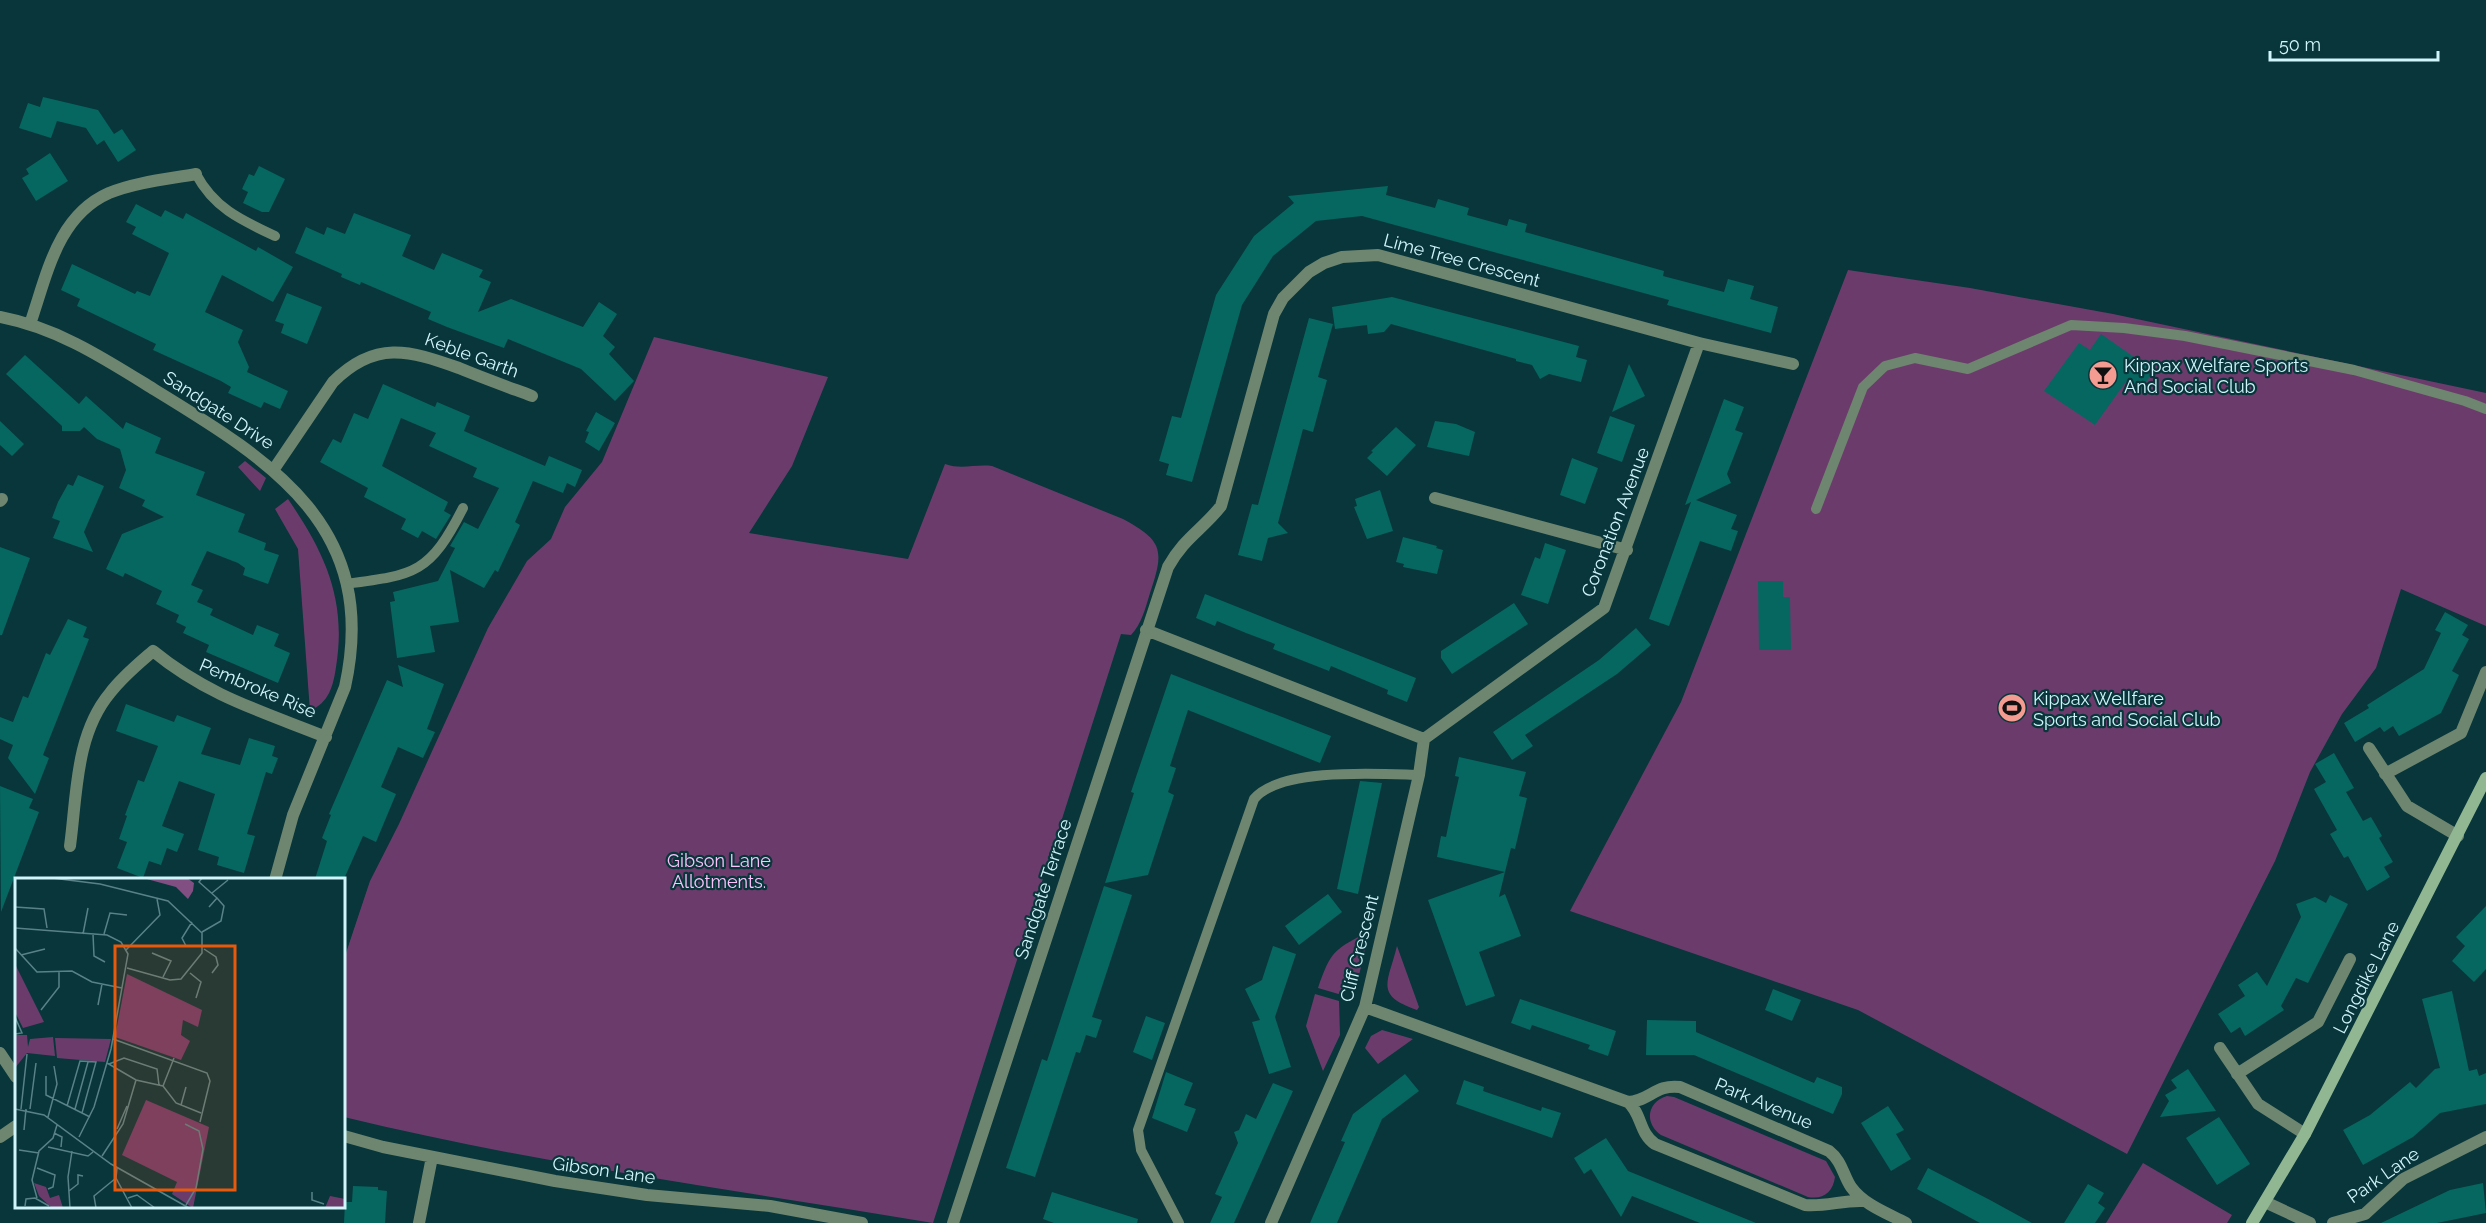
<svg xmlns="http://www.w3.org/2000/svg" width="2486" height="1223" font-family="Raleway,sans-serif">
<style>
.green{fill:#6b3c6b}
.building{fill:#066760}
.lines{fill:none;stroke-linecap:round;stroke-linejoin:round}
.service{stroke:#6e866f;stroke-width:10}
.minor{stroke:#6e866f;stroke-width:12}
.secondary{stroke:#90b792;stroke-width:12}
.labels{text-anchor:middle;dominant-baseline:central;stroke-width:4.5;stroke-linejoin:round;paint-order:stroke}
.street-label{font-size:18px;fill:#d0f5fb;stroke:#08363b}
.poi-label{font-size:18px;fill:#d0f5fb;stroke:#08363b;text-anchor:start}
.park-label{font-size:18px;fill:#fec2fd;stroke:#08363b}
.inset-road{fill:none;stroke:#588288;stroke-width:1.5}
.view{fill:#e8590c;fill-opacity:0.15;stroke:#e8590c;stroke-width:3}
.inset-edge{fill:none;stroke:#d0f5fb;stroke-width:3}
</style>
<rect width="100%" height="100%" fill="#08363b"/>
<path class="green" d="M 1848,270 L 1970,288 L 2113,314 L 2486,393 L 2486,626 L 2401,589 L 2376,668 L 2342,714 L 2310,772 L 2275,861 L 2127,1154 L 1858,1010 L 1570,911 L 1681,702 Z
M 654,337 L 828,377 L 792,466 L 749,533 L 908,559 L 945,464 C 961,470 975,464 992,466 L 1123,519 C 1164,541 1164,551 1150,593 C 1145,609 1142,623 1131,635 L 1121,634 L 933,1223 C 736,1190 537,1164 344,1117 L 344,959 L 370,881 L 399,824 L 488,628 L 527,561 L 551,539 L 565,507 L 602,462 Z
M 245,461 L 266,478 L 260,491 L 238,467 Z
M 288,499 C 325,553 347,600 336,667 C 333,687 329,702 310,711 L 298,549 L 275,509 Z
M 1370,931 L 1359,975 L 1342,995 L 1318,988 C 1331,950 1335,949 1370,931 Z
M 1397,946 L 1419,1007 L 1417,1010 C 1374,995 1388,983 1397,946 Z
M 1315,994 L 1339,1001 L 1340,1035 L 1323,1071 L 1306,1026 Z
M 1382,1030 L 1413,1039 L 1378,1064 L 1365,1048 L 1371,1036 Z
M 1667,1096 L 1674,1097 L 1826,1161 L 1835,1177 C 1833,1192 1823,1200 1808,1197 L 1661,1135 C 1644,1123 1647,1102 1667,1096 Z
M 2143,1163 L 2232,1215 L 2227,1223 L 2106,1223 Z"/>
<path class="building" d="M 43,97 L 98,110 L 114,134 L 122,129 L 136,150 L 118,162 L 104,140 L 107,138 L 97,145 L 86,128 L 57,121 L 51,138 L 19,128 L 28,103 L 40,107 Z
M 50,153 L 68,181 L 36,201 L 22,178 L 29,174 L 26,169 Z
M 259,166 L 285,179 L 269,212 L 262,212 L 243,203 L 248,192 L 242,189 L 249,174 L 254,176 Z
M 1388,186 L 1386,195 L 1435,208 L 1438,199 L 1469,208 L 1467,215 L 1507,226 L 1509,219 L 1527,224 L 1525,232 L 1664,271 L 1663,276 L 1724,292 L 1728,279 L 1754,286 L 1750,299 L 1778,307 L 1771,333 L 1667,305 L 1669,300 L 1362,216 L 1316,221 L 1273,256 L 1242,305 L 1192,482 L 1166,475 L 1169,464 L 1159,461 L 1172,416 L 1181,418 L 1216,295 L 1254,236 L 1294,203 L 1288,196 Z
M 136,204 L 161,217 L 165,210 L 183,219 L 186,213 L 256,251 L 258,247 L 293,267 L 273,302 L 222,275 L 205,312 L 243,330 L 238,342 L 249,367 L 247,372 L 288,391 L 280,409 L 264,402 L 261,408 L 228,393 L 231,387 L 221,381 L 153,350 L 156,344 L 77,306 L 80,299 L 61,290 L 72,264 L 135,294 L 137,291 L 150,296 L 169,253 L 132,234 L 136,227 L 126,222 Z
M 354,213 L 411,235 L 402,256 L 434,270 L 442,253 L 483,270 L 479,277 L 491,282 L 478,312 L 511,299 L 583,327 L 599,302 L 617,314 L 603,336 L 615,347 L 609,354 L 634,381 L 615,401 L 581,369 L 508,339 L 504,348 L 447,327 L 428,319 L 431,312 L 361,282 L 360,285 L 341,277 L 342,274 L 295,253 L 306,227 L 324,235 L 327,227 L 345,234 Z
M 287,293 L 322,307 L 307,344 L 281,333 L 284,324 L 275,321 Z
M 1392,297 L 1579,346 L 1576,357 L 1587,360 L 1581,382 L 1549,374 L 1540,379 L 1532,365 L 1516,361 L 1516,359 L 1391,324 L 1384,332 L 1368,334 L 1367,325 L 1335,329 L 1332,307 Z
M 1309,318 L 1333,324 L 1318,377 L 1327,380 L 1313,432 L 1303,429 L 1278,523 L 1288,533 L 1268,538 L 1262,561 L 1238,555 L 1252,504 L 1258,505 Z
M 2101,334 L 2154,371 L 2141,389 L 2128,379 L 2095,425 L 2044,391 L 2079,343 L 2090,350 Z
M 25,355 L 79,404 L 86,396 L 123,429 L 126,422 L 161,438 L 155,453 L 205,472 L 196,495 L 245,514 L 238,532 L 266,543 L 264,550 L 279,555 L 268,584 L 243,575 L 245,568 L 238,563 L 207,551 L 191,585 L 203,590 L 197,602 L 213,609 L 210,615 L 253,635 L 257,625 L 279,634 L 274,646 L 290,653 L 278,683 L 206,652 L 209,645 L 183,633 L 186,627 L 176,622 L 179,615 L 156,604 L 162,591 L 125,573 L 123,577 L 106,569 L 122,534 L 164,517 L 142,506 L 145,500 L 119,488 L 126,470 L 120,449 L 97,439 L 84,427 L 80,431 L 62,431 L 62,426 L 6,374 Z
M 1629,364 L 1645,396 L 1612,412 Z
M 383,384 L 435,407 L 437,402 L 470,416 L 464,431 L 545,466 L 549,456 L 582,470 L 575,487 L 567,483 L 563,493 L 533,481 L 515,522 L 520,525 L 498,572 L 495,570 L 484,588 L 450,570 L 459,622 L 430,626 L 435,652 L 397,658 L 390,602 L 395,601 L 393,592 L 438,581 L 455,548 L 450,546 L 464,522 L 478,529 L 499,488 L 473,477 L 477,468 L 429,446 L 436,433 L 401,418 L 382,466 L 448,502 L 444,511 L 451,515 L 436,539 L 422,531 L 418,538 L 401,529 L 406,519 L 364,497 L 368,488 L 320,462 L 333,439 L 341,443 L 354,413 L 368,419 Z
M 1724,399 L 1744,407 L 1735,430 L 1743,433 L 1727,474 L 1731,483 L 1696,500 L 1737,515 L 1731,529 L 1738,531 L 1731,551 L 1700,541 L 1669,626 L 1649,619 L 1691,502 L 1685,505 Z
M 596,412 L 615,423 L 599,451 L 585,442 L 589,432 L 586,431 Z
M 1610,416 L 1635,425 L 1622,462 L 1597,453 Z
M 0,421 L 24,444 L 12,456 L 0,445 Z
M 1435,421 L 1456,424 L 1475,432 L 1469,456 L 1427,447 Z
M 1396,427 L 1416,445 L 1387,476 L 1367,458 L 1373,452 L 1371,451 Z
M 1572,458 L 1598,468 L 1585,504 L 1560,495 Z
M 78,475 L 104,486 L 84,532 L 93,552 L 53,538 L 60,521 L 52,518 L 58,502 L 68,484 L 73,486 Z
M 1380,490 L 1393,531 L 1367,539 L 1354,507 L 1357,506 L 1355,499 Z
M 1403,537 L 1437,546 L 1436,548 L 1443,550 L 1437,574 L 1403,567 L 1404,564 L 1396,562 Z
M 1545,543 L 1566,550 L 1548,604 L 1521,595 L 1535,557 L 1540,559 Z
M 0,547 L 30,558 L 2,635 L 0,635 Z
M 1758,581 L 1783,581 L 1783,597 L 1790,597 L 1791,650 L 1759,650 Z
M 1205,594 L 1416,678 L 1407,702 L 1387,694 L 1388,690 L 1331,666 L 1329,671 L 1273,649 L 1275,644 L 1246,633 L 1217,621 L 1215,626 L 1196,618 Z
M 1514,603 L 1528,624 L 1452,674 L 1441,658 L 1441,651 Z
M 2445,612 L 2468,625 L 2462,635 L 2469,639 L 2452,671 L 2459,675 L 2441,713 L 2399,736 L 2393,726 L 2384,732 L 2380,727 L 2355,742 L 2344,723 L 2369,708 L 2367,705 L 2424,669 L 2441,633 L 2435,630 Z
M 68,619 L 87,627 L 83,637 L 89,639 L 43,755 L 49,758 L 35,794 L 8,758 L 13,745 L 0,739 L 0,717 L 13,722 L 23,696 L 28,698 L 46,653 L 50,655 Z
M 1636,628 L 1651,645 L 1617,674 L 1525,735 L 1533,746 L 1512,760 L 1493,732 L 1599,660 Z
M 398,665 L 444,684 L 427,729 L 435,732 L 423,758 L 398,747 L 381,787 L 396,794 L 376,842 L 363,836 L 344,879 L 315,879 L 327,841 L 322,838 L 331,815 L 329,814 L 387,680 L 403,687 Z
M 1171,674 L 1331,736 L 1320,763 L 1188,710 L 1170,766 L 1176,768 L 1168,792 L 1174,795 L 1148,875 L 1105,883 L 1134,793 L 1131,792 L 1137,774 Z
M 126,704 L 174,722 L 177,715 L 211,728 L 201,754 L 240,765 L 249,738 L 275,746 L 272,756 L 278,758 L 272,774 L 266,772 L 247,834 L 255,836 L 244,873 L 217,865 L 219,857 L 198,850 L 215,794 L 179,781 L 162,826 L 184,834 L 177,852 L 167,848 L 161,865 L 149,861 L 143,878 L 117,868 L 127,842 L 119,839 L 127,816 L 125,815 L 138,780 L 144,782 L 158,746 L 116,731 Z
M 2334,753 L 2354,788 L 2346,792 L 2363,821 L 2371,817 L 2382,836 L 2379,838 L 2393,862 L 2384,867 L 2390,877 L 2367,891 L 2348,856 L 2344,858 L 2330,834 L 2337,830 L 2314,789 L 2326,782 L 2315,764 Z
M 1459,757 L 1526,772 L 1519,796 L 1527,798 L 1515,849 L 1511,848 L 1505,872 L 1437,857 L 1441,836 L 1446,837 L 1452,808 L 1459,777 L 1455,776 Z
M 1360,781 L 1382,783 L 1358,894 L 1337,889 Z
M 0,786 L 33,799 L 29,808 L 39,812 L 1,912 Z
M 1505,872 L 1499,897 L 1505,894 L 1521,936 L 1479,952 L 1495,996 L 1466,1006 L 1428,900 Z
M 1104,886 L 1132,895 L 1092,1017 L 1102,1020 L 1096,1038 L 1086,1035 L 1080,1053 L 1076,1052 L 1035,1177 L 1006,1168 L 1042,1059 L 1047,1061 Z
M 1328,894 L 1342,912 L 1299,945 L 1285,926 Z
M 2330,895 L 2348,904 L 2308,983 L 2296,978 L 2281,1006 L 2284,1010 L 2245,1036 L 2240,1027 L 2231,1033 L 2218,1014 L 2245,996 L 2238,985 L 2257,972 L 2267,986 L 2301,917 L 2296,904 L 2315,897 L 2326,903 Z
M 2486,906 L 2486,969 L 2474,982 L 2452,961 L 2465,946 L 2456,937 Z
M 1273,946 L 1296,954 L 1275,1017 L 1291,1067 L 1269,1074 L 1252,1022 L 1260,1020 L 1245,989 L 1262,980 Z
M 1773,989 L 1801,1000 L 1792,1021 L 1765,1010 Z
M 2452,991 L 2469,1071 L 2477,1069 L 2479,1076 L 2486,1073 L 2486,1104 L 2440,1113 L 2413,1137 L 2363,1165 L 2343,1130 L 2370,1115 L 2410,1082 L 2416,1088 L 2435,1069 L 2440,1068 L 2422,999 Z
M 1520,999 L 1616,1031 L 1608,1056 L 1588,1049 L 1590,1045 L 1532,1025 L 1530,1030 L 1511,1023 Z
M 1146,1016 L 1165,1023 L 1152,1060 L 1133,1052 Z
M 1647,1020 L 1696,1021 L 1696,1032 L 1814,1083 L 1817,1077 L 1842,1087 L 1842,1094 L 1833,1114 L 1694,1055 L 1646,1055 Z
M 2188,1069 L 2216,1111 L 2160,1117 L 2169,1101 L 2165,1095 L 2177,1088 L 2171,1080 Z
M 1166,1072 L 1193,1083 L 1184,1105 L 1196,1109 L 1187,1132 L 1152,1118 Z
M 1405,1074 L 1419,1091 L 1382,1119 L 1337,1223 L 1310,1223 L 1345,1142 L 1341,1141 L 1353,1114 Z
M 1464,1080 L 1484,1087 L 1483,1091 L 1541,1111 L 1542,1107 L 1561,1113 L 1552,1138 L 1456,1104 Z
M 1273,1083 L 1293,1091 L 1275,1131 L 1234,1223 L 1210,1223 L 1222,1197 L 1215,1194 L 1238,1143 L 1234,1132 L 1239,1130 L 1246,1114 L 1256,1119 Z
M 1888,1106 L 1904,1130 L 1896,1134 L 1911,1159 L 1891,1171 L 1861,1123 Z
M 2219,1117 L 2250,1164 L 2217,1185 L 2186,1138 Z
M 1606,1138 L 1628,1171 L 1756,1223 L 1700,1223 L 1632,1196 L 1621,1217 L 1591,1169 L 1584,1174 L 1574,1158 Z
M 1928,1168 L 1990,1200 L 2032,1223 L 1980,1223 L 1917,1189 Z
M 2483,1183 L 2486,1213 L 2437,1223 L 2381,1223 L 2450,1190 Z
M 2088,1184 L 2104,1193 L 2098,1203 L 2105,1208 L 2095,1223 L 2064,1223 Z
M 353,1186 L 378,1187 L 378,1190 L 387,1191 L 385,1223 L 344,1223 L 345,1202 L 352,1202 Z
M 1052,1192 L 1138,1219 L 1137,1223 L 1054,1223 L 1043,1219 Z"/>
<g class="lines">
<path class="service" d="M 196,174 C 214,208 241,220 275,236
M 1816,509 L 1863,387 L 1885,366 L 1915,358 L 1968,369 L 2071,325 L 2124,328 L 2185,336 L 2354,370 L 2465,401 L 2486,409
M 346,584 C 416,575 430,573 463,508
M 1179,1223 L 1141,1150 L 1138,1130 L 1254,799 C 1280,767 1381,774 1419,775"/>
<path class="minor" d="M 0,317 C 58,328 105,359 155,390 C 273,462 380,528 345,687 L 293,815 L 275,880
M 30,324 C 47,275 57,216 109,193 C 136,182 168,179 196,174
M 274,469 L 333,382 C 375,340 409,350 459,368 C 483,378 508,387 532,396
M 1435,498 L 1627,550
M 0,501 L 2,499
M 1146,630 L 1424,739
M 1424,739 L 1604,608 L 1699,343
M 2369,748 L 2407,806 L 2458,836
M 2385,774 L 2461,733 L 2486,672
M 70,846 C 77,795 75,735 110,693 C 122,677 138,664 153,651 C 208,696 261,711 326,737
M 1365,1007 L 1628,1102 C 1650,1101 1655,1084 1680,1087 L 1829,1151 C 1842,1161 1843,1175 1851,1187 C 1864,1205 1887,1213 1906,1223
M 2220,1048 L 2258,1104 L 2305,1134
M 0,1053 L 16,1077
M 2237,1074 L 2318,1022 L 2350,959
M 1628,1102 C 1642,1114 1639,1133 1655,1144 L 1805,1205 C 1825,1207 1843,1200 1863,1201
M 344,1136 L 383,1147 L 555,1181 L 647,1195 L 770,1206 L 862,1223
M 0,1137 L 16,1126
M 2265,1202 L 2310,1223
M 419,1223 L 432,1157
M 953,1223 L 1168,567 C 1184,538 1202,530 1221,506 L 1274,314 L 1283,298 L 1309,272 L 1324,263 L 1342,257 L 1378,255 L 1699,343 L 1793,364
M 1271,1223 L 1365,1007 L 1419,775 L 1424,739
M 2333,1223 L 2365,1214 L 2403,1179 L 2486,1137"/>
<path class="secondary" d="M 2252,1223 L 2305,1134 L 2486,778"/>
</g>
<defs>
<g id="bar-disc" transform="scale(1.5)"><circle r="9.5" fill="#f59c92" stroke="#08363b"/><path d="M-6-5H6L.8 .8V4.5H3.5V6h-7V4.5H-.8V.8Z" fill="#111"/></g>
<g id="stadium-disc" transform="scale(1.5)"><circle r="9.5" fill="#f59c92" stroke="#08363b"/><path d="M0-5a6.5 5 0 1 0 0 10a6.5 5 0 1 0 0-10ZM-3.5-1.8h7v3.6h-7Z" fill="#111"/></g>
</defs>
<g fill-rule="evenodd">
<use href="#bar-disc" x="2103" y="375"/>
<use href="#stadium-disc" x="2012" y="708"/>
</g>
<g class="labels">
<g class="street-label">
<text transform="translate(1462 260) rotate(15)">Lime Tree Crescent</text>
<text transform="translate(472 355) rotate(20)">Keble Garth</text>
<text transform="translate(219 410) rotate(33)">Sandgate Drive</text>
<text transform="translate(1615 522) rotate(-69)">Coronation Avenue</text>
<text transform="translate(258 688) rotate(23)">Pembroke Rise</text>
<text transform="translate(1043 889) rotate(-72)">Sandgate Terrace</text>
<text transform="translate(1359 948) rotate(-76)">Cliff Crescent</text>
<text transform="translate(2366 977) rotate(-63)">Longdike Lane</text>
<text transform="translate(1764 1103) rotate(23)">Park Avenue</text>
<text transform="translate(604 1170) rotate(8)">Gibson Lane</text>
<text transform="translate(2383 1175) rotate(-35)">Park Lane</text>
</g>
<g class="poi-label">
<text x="2124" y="365">Kippax Welfare Sports<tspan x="2124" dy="21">And Social Club</tspan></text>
<text x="2033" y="698">Kippax Wellfare<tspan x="2033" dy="21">Sports and Social Club</tspan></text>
</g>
<g class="park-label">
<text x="719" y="860">Gibson Lane<tspan x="719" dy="21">Allotments.</tspan></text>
</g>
</g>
<g transform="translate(15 878)">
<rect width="330" height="330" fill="#08363b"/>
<path d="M 0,86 L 29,144 L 8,150 L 0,134 ZM 112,96 L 187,132 L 183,149 L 168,142 L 166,157 L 175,163 L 166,182 L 100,159 ZM 0,157 L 12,157 L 13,169 L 15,161 L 38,159 L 40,178 L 12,175 L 0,190 ZM 40,160 L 96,161 L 90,184 L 42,180 ZM 131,222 L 194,249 L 178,330 L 157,316 L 162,304 L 107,277 ZM 19,305 L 31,309 L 35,320 L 44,317 L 48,330 L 37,330 L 24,318 ZM 315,318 L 330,321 L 330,330 L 310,330 Z" fill="#6b3c6b"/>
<path d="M 128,0 L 172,0 L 179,5 L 178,13 L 173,21 L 161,9 Z" fill="#814f82"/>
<path class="inset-road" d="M 37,0 L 85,6 L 153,23 L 187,55 L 187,75 L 166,101 L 155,102 L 112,90M 187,0 L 184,4 L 202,20 L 194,29M 197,15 L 213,2M 0,29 L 29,31 L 32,50M 0,50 L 92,57 L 106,64 L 113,76 L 96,171 L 79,229 L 64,259M 187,54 L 206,43 L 209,28 L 202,20M 68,56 L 73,30M 78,56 L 79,78 L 90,84M 89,56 L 95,35 L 112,37M 171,68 L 167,60 L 177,44M 0,70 L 22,94 L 57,93 L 77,104 L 107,110M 189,71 L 201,79 L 203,87 L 197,95M 111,72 L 145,37 L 142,21M 137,75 L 156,83 L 148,99M 6,77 L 30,71M 175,95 L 186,104 L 181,120M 83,127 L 87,106M 26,132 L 44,109 L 44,94M 0,139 L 7,155 L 0,156M 98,161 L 192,195 L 195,203 L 185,244M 92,185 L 121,202 L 148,208M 94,186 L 109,180 L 142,191 L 144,207M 31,198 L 31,217 L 75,239M 148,208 L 161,225 L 186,235M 148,208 L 159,180M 166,227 L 171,209M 52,228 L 65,183 L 81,184 L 67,235M 0,231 L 29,237 L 96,286 L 174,330M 6,231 L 12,176M 15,231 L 21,185M 60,231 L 73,184M 33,239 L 42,206 L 39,188M 170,246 L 184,253 L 188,271 L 181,310 L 171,327M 102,251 L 112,228M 9,252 L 11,231M 39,255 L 47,259 L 46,269M 33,269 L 73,278 L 78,274M 4,272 L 24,275M 87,278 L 108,246 L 121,202M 22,290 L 40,297 L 38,309 L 33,311M 102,290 L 101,300 L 117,330M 54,313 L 63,306 L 63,297 L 68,298M 297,314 L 297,322 L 309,326M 22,320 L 17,302 L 24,273 L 38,260 L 42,247M 113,320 L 122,317 L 140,330M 10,328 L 11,321 L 20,320 L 34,328M 55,330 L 53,299 L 57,273M 81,330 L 79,318 L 101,300"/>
<path class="view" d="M 100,68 L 220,68 L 220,312 L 100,312 Z"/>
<rect width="330" height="330" class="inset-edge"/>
</g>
<path d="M2270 51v9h168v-9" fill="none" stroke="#d0f5fb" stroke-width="3"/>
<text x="2279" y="51" font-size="18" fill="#d0f5fb" stroke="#08363b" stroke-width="4.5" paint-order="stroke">50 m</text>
</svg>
